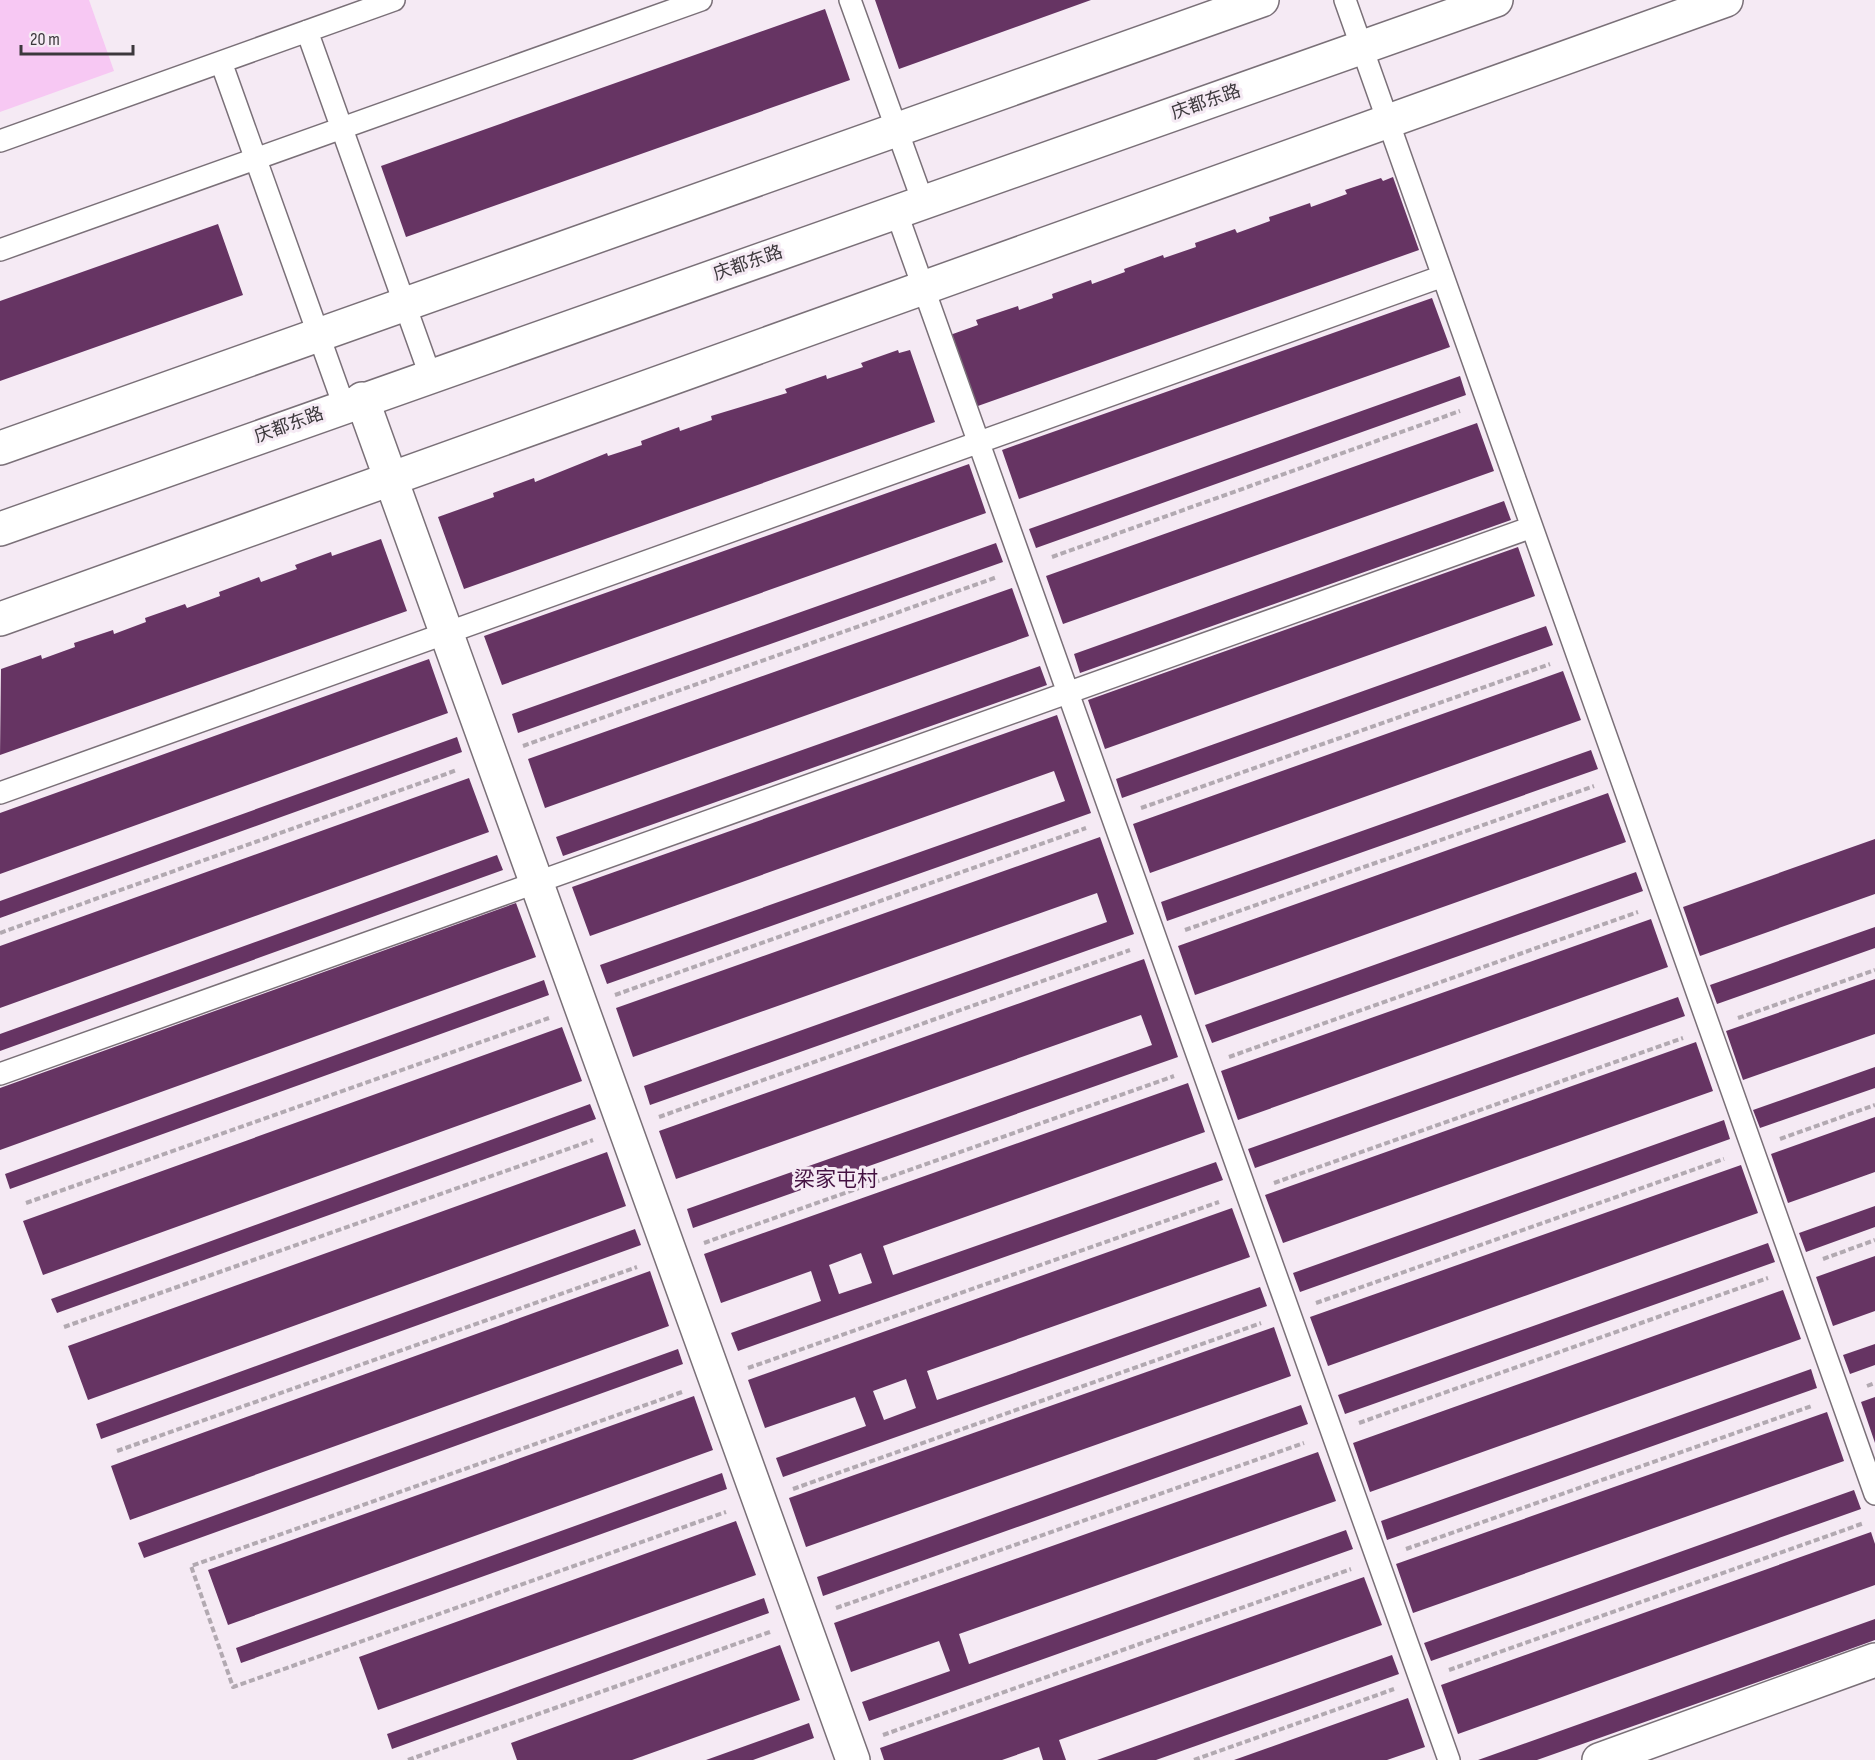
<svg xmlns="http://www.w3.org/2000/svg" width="1875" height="1760" font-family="'Sofia Sans Condensed','Noto Sans SC',sans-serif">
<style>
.green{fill:#f7c8f3}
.building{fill:#663463;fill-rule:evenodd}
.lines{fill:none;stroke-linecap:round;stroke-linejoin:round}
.service-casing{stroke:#7a7078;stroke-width:24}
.minor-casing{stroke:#7a7078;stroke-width:36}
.tertiary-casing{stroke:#7a7078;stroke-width:36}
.path{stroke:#b2a9b1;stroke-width:4;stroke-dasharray:6 3;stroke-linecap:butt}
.service{stroke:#fff;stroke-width:21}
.minor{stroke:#fff;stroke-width:33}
.tertiary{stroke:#fff;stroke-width:33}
.labels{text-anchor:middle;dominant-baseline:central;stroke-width:6;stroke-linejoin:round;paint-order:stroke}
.street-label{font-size:18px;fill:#3c383c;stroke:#f5eaf4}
.quarter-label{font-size:21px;fill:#441242;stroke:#f5eaf4}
</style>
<rect width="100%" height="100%" fill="#f5eaf4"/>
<path class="green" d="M 0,0 L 89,0 L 114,71 L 0,112 Z"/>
<path class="building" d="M 875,0 L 1091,0 L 899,69 Z
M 825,9 L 850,80 L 406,237 L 381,166 Z
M 1393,177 L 1419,250 L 975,407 L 950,335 L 978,325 L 976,320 L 1018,306 L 1019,310 L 1053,298 L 1052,294 L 1091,280 L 1092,284 L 1125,272 L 1124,269 L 1163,255 L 1164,258 L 1196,247 L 1195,243 L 1235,229 L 1237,233 L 1270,221 L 1269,217 L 1310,203 L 1311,207 L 1347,194 L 1345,190 L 1381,178 L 1383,181 Z
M 218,224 L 243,295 L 0,381 L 0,301 Z
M 1432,298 L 1450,347 L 1019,499 L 1002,450 Z
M 898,350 L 899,353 L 910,350 L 935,422 L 464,589 L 438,517 L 494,497 L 493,493 L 534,478 L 535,482 L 607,453 L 608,456 L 642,445 L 641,441 L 679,427 L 680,431 L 712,420 L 711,416 L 787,393 L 785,389 L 826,375 L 827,379 L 863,367 L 861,363 Z
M 1460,376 L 1466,395 L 1036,548 L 1029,529 Z
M 1477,423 L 1494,471 L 1063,624 L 1046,576 Z
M 969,464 L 986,513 L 502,685 L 484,636 Z
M 1504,501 L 1511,520 L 1080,673 L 1074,654 Z
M 381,539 L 407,611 L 0,755 L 1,669 L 41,655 L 42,659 L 75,647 L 74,643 L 113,630 L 114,634 L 146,622 L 145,618 L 185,604 L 187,608 L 220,596 L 219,592 L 259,577 L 261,582 L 297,569 L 295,565 L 331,552 L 332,556 Z
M 996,543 L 1003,562 L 518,733 L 512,714 Z
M 1518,547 L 1535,596 L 1105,749 L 1088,700 Z
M 1012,588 L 1029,636 L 545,808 L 528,759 Z
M 1546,626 L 1553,645 L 1122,798 L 1116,779 Z
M 429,659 L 448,713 L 0,874 L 0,813 Z
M 1040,666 L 1047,685 L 563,856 L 556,837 Z
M 1563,671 L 1581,720 L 1150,873 L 1133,824 Z
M 1057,715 L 1091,813 L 607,984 L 600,965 L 1065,801 L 1054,771 L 590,936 L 572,887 Z
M 457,737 L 462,752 L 0,918 L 0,901 Z
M 1591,750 L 1598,769 L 1167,921 L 1161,902 Z
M 469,778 L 489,832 L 0,1008 L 0,946 Z
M 1608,793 L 1626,842 L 1195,995 L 1178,946 Z
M 1100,837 L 1134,934 L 650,1105 L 644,1086 L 1107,922 L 1097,893 L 633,1057 L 616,1008 Z
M 1875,839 L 1875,894 L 1700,956 L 1683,907 Z
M 497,855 L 503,870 L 0,1051 L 0,1034 Z
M 1636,872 L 1643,891 L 1212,1043 L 1205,1025 Z
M 516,903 L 536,957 L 0,1150 L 0,1088 Z
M 1651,919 L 1668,967 L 1238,1120 L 1221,1071 Z
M 1875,927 L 1875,948 L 1717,1004 L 1710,985 Z
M 1144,959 L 1178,1057 L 693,1228 L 687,1209 L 1152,1045 L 1141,1015 L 676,1179 L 659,1131 Z
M 1875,979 L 1875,1034 L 1743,1080 L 1726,1031 Z
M 544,980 L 549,995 L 10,1189 L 5,1174 Z
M 1678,997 L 1685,1016 L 1255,1168 L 1248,1149 Z
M 562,1027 L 582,1081 L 43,1275 L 23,1221 Z
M 1696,1042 L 1713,1091 L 1283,1243 L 1265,1195 Z
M 1875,1067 L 1875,1088 L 1760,1128 L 1753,1110 Z
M 1188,1083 L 1205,1132 L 883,1246 L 893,1275 L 1216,1162 L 1223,1180 L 738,1351 L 731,1333 L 821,1301 L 811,1271 L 721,1303 L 704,1254 ZM 861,1253 L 872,1283 L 839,1294 L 829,1265 Z
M 590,1104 L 596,1119 L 57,1313 L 51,1299 Z
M 1875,1117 L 1875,1172 L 1788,1203 L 1771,1154 Z
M 1724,1120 L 1730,1139 L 1300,1292 L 1293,1273 Z
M 607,1152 L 626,1206 L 88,1400 L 68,1346 Z
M 1741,1165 L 1758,1213 L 1328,1366 L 1310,1317 Z
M 1875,1206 L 1875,1227 L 1806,1252 L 1799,1233 Z
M 1232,1208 L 1250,1257 L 927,1371 L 937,1400 L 1260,1287 L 1267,1306 L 783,1477 L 776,1458 L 866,1426 L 855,1397 L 765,1428 L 748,1380 ZM 906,1379 L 916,1408 L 884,1420 L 873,1391 Z
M 635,1229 L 641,1245 L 101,1439 L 96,1424 Z
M 1768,1243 L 1775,1262 L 1345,1414 L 1338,1395 Z
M 1875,1256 L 1875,1311 L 1833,1326 L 1816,1277 Z
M 650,1271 L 669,1326 L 130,1520 L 111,1466 Z
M 1783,1290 L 1801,1339 L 1370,1492 L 1353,1443 Z
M 1274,1327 L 1291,1376 L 806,1547 L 789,1498 Z
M 1875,1344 L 1875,1365 L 1850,1374 L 1843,1355 Z
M 678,1349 L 683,1364 L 144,1558 L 138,1543 Z
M 1811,1369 L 1817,1388 L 1387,1540 L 1381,1521 Z
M 694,1396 L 713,1450 L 228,1625 L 208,1570 Z
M 1875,1397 L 1875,1443 L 1861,1402 Z
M 1301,1405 L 1308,1424 L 823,1596 L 817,1577 Z
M 1827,1412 L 1844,1461 L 1413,1613 L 1396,1564 Z
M 1318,1452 L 1336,1501 L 959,1634 L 969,1664 L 1346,1530 L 1353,1549 L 869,1721 L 862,1702 L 950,1671 L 939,1641 L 851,1672 L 834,1623 Z
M 722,1473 L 727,1489 L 241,1663 L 236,1648 Z
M 1854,1490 L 1861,1509 L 1431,1661 L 1424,1643 Z
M 736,1521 L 756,1575 L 378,1710 L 359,1657 Z
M 1871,1532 L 1875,1544 L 1875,1585 L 1458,1734 L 1441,1685 Z
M 1364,1577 L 1382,1625 L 1059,1740 L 1066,1760 L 1043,1760 L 1039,1747 L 1002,1760 L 884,1760 L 880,1748 Z
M 764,1598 L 769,1613 L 392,1749 L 387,1734 Z
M 1875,1619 L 1875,1640 L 1798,1668 L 1537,1760 L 1478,1760 Z
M 780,1645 L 800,1700 L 632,1760 L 517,1760 L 511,1743 Z
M 1392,1655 L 1399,1674 L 1292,1712 L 1156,1760 L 1097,1760 Z
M 1408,1698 L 1425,1747 L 1387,1760 L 1234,1760 Z
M 809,1723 L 814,1738 L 753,1760 L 706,1760 Z"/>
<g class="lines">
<g class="service-casing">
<path id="service" d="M 850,0 L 923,202
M 1345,0 L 1875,1494
M 307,31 L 430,375
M 221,62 L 344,406
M 0,141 L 394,0
M 896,211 L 1449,1760
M 0,250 L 701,0
M 0,793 L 1443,276
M 0,1074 L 1532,527"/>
</g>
<g class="minor-casing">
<path id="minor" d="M 362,399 L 853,1760
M 0,448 L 1262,0
M 0,619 L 1726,0
M 1599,1760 L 1875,1660"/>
</g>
<g class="tertiary-casing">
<path id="tertiary" d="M 0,529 L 1496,0"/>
</g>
<path class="path" d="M 1052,557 L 1460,411
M 523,746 L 997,577
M 1141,808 L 1550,664
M 1185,930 L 1594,786
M 0,933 L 457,770
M 615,995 L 1086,828
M 1738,1018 L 1875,970
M 1229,1057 L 1638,912
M 659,1117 L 1130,950
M 1780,1139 L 1875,1105
M 1274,1183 L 1683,1038
M 26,1203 L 549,1018
M 704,1243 L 1174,1076
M 1823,1259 L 1875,1240
M 1316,1303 L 1724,1159
M 64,1327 L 593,1140
M 748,1368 L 1219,1202
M 1867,1386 L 1875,1383
M 682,1392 L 191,1566 L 233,1687 L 726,1512
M 1359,1423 L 1768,1278
M 117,1451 L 637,1267
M 793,1489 L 1261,1323
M 1406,1549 L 1812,1406
M 836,1608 L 1304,1443
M 1449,1670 L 1864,1523
M 883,1735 L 1351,1569
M 408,1760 L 770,1632
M 1194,1760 L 1394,1689"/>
<use href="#service" class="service"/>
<use href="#minor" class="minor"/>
<use href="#tertiary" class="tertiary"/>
</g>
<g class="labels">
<g class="street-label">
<text transform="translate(1206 102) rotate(-19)">庆都东路</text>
<text transform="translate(748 263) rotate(-19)">庆都东路</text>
<text transform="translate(289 425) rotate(-20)">庆都东路</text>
</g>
<g class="quarter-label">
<text x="836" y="1179">梁家屯村</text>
</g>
</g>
<path d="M21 45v9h112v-9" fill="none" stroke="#3c383c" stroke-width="3"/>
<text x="30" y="45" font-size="18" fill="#3c383c" stroke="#f5eaf4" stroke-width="4.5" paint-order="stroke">20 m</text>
</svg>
